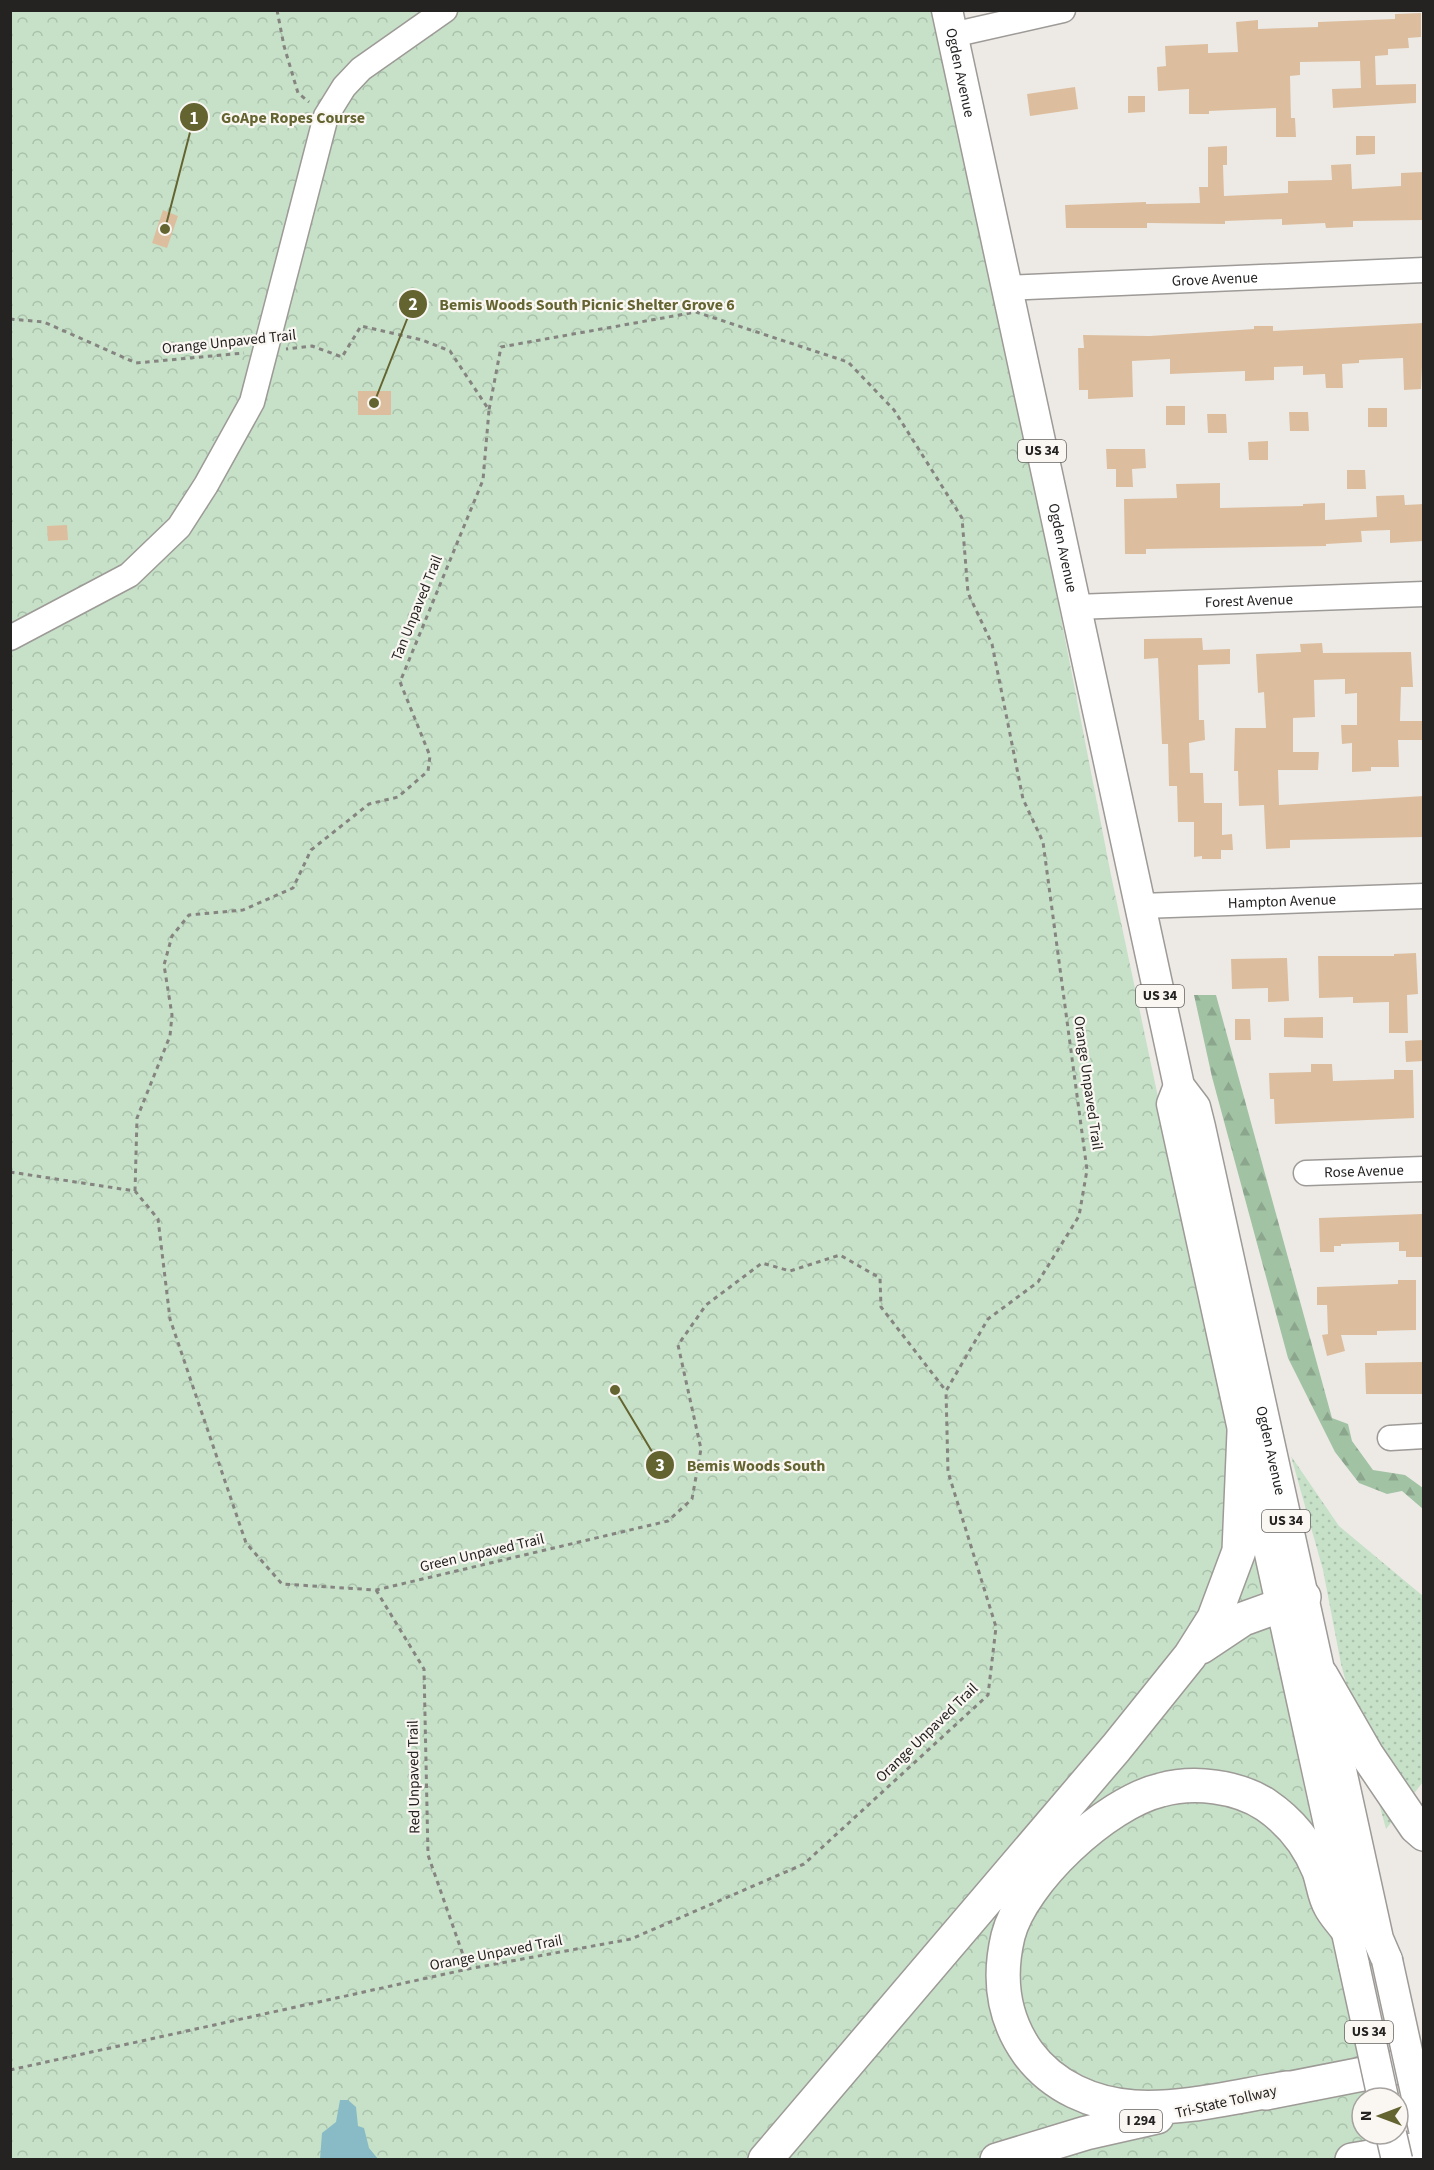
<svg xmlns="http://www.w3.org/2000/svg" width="1434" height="2170" font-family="'Source Sans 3',sans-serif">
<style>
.grass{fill:url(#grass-dots)}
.forest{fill:url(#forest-firs)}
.park{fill:url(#park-crowns)}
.water{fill:#89bbc6}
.building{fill:#dcbe9e}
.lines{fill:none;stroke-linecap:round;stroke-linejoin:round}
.minor-casing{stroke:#9d9a97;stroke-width:27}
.major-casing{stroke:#9d9a97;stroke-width:33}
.highway-casing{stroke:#9d9a97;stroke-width:36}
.path{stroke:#868481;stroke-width:3;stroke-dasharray:4.5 4.5;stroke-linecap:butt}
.minor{stroke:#fff;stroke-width:24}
.major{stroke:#fff;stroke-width:30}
.highway{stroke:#fff;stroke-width:33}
.major-bridge-casing{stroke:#9d9a97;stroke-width:33;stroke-linecap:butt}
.major-bridge{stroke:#fff;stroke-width:30}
.labels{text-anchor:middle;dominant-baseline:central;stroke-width:4.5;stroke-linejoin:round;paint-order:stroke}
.shield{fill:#faf7f3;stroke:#656361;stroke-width:1.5}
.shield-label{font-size:14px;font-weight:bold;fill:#252322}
.street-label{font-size:15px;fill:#252322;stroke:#faf7f3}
.leader{fill:none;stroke:#646431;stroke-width:2}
.callout-dot{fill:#646431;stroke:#faf7f3;stroke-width:2}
.mark-label{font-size:18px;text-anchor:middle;font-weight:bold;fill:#fff}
.callout-label{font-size:16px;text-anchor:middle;font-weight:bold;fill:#646431;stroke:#faf7f3;stroke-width:4.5;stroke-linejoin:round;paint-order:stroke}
</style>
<defs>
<pattern id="grass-dots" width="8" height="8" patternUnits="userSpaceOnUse" patternTransform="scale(1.5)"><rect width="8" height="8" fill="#c6e1c7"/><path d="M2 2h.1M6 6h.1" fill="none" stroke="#aac1ab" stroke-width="1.8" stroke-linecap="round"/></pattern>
<pattern id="forest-firs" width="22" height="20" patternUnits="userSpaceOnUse" patternTransform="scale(1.5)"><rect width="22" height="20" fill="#a2c2a4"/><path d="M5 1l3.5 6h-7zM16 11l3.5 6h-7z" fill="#8ba68d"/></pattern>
<pattern id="park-crowns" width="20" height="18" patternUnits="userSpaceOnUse" patternTransform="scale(1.5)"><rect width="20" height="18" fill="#c6e1c7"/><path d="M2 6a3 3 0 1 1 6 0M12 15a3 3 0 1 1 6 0" fill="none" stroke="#aac1ab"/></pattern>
</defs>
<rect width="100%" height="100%" fill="#edeae6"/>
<path class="grass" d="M 1291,1456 L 1339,1526 L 1423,1596 L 1423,1782 L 1386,1829 L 1341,1664 L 1323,1570 Z"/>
<path class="forest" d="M 1194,995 L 1216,995 L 1332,1418 L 1348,1424 L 1352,1441 L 1373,1470 L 1405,1475 L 1423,1488 L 1423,1509 L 1402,1491 L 1387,1494 L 1359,1483 L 1335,1452 L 1288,1358 L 1212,1077 Z"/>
<path class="park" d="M 11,11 L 931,11 L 1049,556 L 1111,875 L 1370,2098 L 1362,2098 L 1362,2134 L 1378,2134 L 1383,2159 L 11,2160 Z"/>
<path class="water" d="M 340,2100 L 348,2100 L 356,2107 L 358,2126 L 364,2128 L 369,2148 L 378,2159 L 320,2159 L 322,2133 L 336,2122 Z"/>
<path class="building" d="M 1421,13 L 1421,37 L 1408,38 L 1409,48 L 1388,49 L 1388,55 L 1375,56 L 1376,85 L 1416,84 L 1416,103 L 1333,108 L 1332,89 L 1361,88 L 1360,61 L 1300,62 L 1300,75 L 1290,76 L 1291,118 L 1295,118 L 1296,137 L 1276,137 L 1276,108 L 1209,111 L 1209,114 L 1189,114 L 1189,89 L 1158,91 L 1157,67 L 1166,66 L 1165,46 L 1208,44 L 1208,53 L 1238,52 L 1236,22 L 1258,20 L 1258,29 L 1318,27 L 1318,22 L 1395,19 L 1395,14 Z
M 1075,87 L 1078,109 L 1030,116 L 1027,94 Z
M 1128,96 L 1145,96 L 1145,112 L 1128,113 Z
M 1356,136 L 1375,136 L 1375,154 L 1356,155 Z
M 1227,146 L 1227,165 L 1223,165 L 1224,196 L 1288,193 L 1288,181 L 1332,180 L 1331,165 L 1351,164 L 1352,189 L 1401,186 L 1401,173 L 1424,172 L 1424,220 L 1353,221 L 1353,227 L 1326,228 L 1325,223 L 1282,225 L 1282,219 L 1225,221 L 1225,224 L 1147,223 L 1147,228 L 1066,228 L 1065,205 L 1146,202 L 1146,204 L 1200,203 L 1199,187 L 1208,187 L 1208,147 Z
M 163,210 L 178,216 L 167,248 L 152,243 Z
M 1424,323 L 1421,389 L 1404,390 L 1403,358 L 1359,360 L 1359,363 L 1342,364 L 1343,388 L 1326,388 L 1325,374 L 1303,375 L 1303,366 L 1274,367 L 1274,380 L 1245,381 L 1245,371 L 1170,374 L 1170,359 L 1132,361 L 1133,397 L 1088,399 L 1088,390 L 1079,390 L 1078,348 L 1084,348 L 1083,335 L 1150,336 L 1254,329 L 1254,326 L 1273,326 L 1273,331 Z
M 358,391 L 391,391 L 391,415 L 358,415 Z
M 1166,406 L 1185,406 L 1185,425 L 1166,425 Z
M 1368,408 L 1387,408 L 1387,427 L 1368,427 Z
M 1289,412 L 1308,412 L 1309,431 L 1290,431 Z
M 1207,414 L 1226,414 L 1227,433 L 1208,433 Z
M 1268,441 L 1268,460 L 1249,460 L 1248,442 Z
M 1106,449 L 1145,449 L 1146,468 L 1132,469 L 1133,487 L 1116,487 L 1116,469 L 1107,469 Z
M 1347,470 L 1365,470 L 1366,489 L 1347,489 Z
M 1220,483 L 1220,508 L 1303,506 L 1303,504 L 1325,503 L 1325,520 L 1377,517 L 1376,496 L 1404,495 L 1405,505 L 1424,504 L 1424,541 L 1390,543 L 1390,530 L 1361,531 L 1362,542 L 1326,544 L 1326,546 L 1146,549 L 1146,554 L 1125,554 L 1124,499 L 1177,498 L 1176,484 Z
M 67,525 L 68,540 L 48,541 L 47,526 Z
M 1202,638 L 1203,650 L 1230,649 L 1230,664 L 1198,665 L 1199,720 L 1204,720 L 1205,740 L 1189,743 L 1190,773 L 1203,773 L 1204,803 L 1222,803 L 1222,835 L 1232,834 L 1233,850 L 1221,850 L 1221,859 L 1202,859 L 1202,856 L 1194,857 L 1194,822 L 1178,822 L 1177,786 L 1169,786 L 1168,744 L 1162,744 L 1158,658 L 1144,659 L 1144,639 Z
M 1322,643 L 1323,653 L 1411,652 L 1413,687 L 1401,687 L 1400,721 L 1424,721 L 1424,740 L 1398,740 L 1399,767 L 1371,767 L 1371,771 L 1352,772 L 1352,743 L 1342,744 L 1341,725 L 1357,725 L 1357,693 L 1345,694 L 1345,679 L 1314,680 L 1315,717 L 1293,718 L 1293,752 L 1319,752 L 1318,770 L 1278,770 L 1279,805 L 1424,796 L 1424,837 L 1290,840 L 1290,848 L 1266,849 L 1264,805 L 1239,806 L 1238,771 L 1234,771 L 1235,728 L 1266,728 L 1264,692 L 1258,693 L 1256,654 L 1301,652 L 1300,644 Z
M 1416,953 L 1418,994 L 1407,995 L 1408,1033 L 1389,1033 L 1389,1002 L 1353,1003 L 1353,997 L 1319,998 L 1318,956 L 1394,956 L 1394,954 Z
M 1287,958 L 1289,1001 L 1268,1002 L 1268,988 L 1232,989 L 1231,959 Z
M 1323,1017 L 1323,1038 L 1284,1037 L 1284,1018 Z
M 1235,1019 L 1250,1019 L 1251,1040 L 1235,1040 Z
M 1423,1040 L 1424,1061 L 1406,1062 L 1405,1041 Z
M 1311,1064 L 1332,1064 L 1333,1081 L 1394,1079 L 1394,1070 L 1413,1070 L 1414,1118 L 1275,1124 L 1274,1099 L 1270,1099 L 1269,1073 L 1311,1072 Z
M 1422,1214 L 1422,1257 L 1406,1257 L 1406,1251 L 1399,1251 L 1399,1242 L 1341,1244 L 1341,1246 L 1334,1246 L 1334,1252 L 1320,1252 L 1319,1218 Z
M 1398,1280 L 1416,1280 L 1416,1330 L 1377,1331 L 1377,1335 L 1341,1335 L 1345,1351 L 1327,1356 L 1322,1335 L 1328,1334 L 1327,1305 L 1317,1305 L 1317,1287 L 1398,1284 Z
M 1424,1362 L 1424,1394 L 1366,1394 L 1365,1363 Z"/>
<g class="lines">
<g class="minor-casing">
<g id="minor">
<path d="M 952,35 L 1063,10"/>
<path id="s1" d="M 1007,288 L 1424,270"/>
<path id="s2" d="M 1075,607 L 1424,594"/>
<path d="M 10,638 L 129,575 L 179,527 L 206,485 L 252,402 L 326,116 L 344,87 L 361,69 L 445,10"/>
<path id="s3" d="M 1141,906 L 1424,896"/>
<path id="s4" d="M 1306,1173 L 1424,1169"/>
<path d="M 1390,1438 L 1424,1436"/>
</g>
</g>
<g class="major-casing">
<g id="major">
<path id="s5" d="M 947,10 L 1179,1086 L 1195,1107 L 1200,1127 L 1378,1939 L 1387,1960"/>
<path d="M 1179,1086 L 1172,1104 L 1346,1902 L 1346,1928 L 1354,1965"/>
</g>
</g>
<g class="highway-casing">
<path id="highway" d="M 1201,1647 L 1243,1619 L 1304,1597
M 1321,1675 L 1367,1755 L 1416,1827 L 1424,1834
M 1287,2088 C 1237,2096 1184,2110 1134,2107 C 1093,2104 1053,2087 1028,2053 C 1003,2018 998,1978 1008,1936 C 1022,1881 1106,1803 1161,1790 C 1194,1781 1237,1786 1266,1805 C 1291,1822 1308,1843 1319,1871 C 1323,1882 1324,1896 1330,1906 C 1334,1914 1341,1921 1346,1928
M 1266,2093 L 1424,2062
M 765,2160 L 1116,1748 L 1190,1656 L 1214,1618 L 1239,1551 L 1244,1432
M 997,2160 L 1086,2133 L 1157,2117
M 1352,2160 L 1424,2148"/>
</g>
<path class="path" d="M 277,10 L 284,46 L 298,93 L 309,102
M 10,319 L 44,322 L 136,363 L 244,353
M 10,1172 L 135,1191 L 158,1219 L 170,1319 L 246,1543 L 282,1584 L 376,1590 L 668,1521 L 692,1499 L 701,1449 L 678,1345 L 706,1305 L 762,1263 L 790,1271 L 840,1255 L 880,1278 L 881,1307 L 946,1391
M 135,1191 L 137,1118 L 170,1036 L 172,1015 L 164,965 L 172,936 L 189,915 L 243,910 L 293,888 L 311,850 L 369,804 L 398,797 L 428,771 L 430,756 L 400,682 L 483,480 L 489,410
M 376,1590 L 424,1669 L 428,1855 L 468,1969
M 10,2070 L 468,1969 L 631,1939 L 804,1864 L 988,1695 L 996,1627 L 948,1472 L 946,1391 L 988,1319 L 1038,1282 L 1079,1216 L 1087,1170 L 1043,842 L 1023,799 L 992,644 L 968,593 L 962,518 L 894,410 L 848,362 L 696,312 L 501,347 L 489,410 L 450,351 L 422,340 L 361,326 L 342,357 L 312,346 L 286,349"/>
<use href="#minor" class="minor"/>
<use href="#major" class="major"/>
<use href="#highway" class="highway"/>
<g class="major-bridge-casing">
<path id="major-bridge" d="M 1387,1960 L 1424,2129
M 1354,1965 L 1383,2098
M 1391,2134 L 1397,2160"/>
</g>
<use href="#major-bridge" class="major-bridge"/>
</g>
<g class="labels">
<g class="shield">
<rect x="1018" y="440" width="48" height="22" rx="4.5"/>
<rect x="1136" y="985" width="48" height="22" rx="4.5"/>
<rect x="1262" y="1510" width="48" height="22" rx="4.5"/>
<rect x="1345" y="2021" width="48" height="22" rx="4.5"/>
<rect x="1120" y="2110" width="42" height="22" rx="4.5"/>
</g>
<g class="shield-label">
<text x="1042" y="451">US 34</text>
<text x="1160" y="996">US 34</text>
<text x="1286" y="1521">US 34</text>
<text x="1369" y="2032">US 34</text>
<text x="1141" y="2121">I 294</text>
</g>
<g class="street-label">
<text stroke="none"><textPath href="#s5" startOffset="64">Ogden Avenue</textPath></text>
<text stroke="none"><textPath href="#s1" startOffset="208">Grove Avenue</textPath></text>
<text transform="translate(229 342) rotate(-6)">Orange Unpaved Trail</text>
<text stroke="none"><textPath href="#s5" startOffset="550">Ogden Avenue</textPath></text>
<text stroke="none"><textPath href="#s2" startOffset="174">Forest Avenue</textPath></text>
<text transform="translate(417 608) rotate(-68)">Tan Unpaved Trail</text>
<text stroke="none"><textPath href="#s3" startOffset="141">Hampton Avenue</textPath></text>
<text transform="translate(1088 1083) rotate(82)">Orange Unpaved Trail</text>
<text stroke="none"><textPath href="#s4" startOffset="58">Rose Avenue</textPath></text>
<text stroke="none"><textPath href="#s5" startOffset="1479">Ogden Avenue</textPath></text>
<text transform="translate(482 1553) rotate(-13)">Green Unpaved Trail</text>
<text transform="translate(927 1733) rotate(-44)">Orange Unpaved Trail</text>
<text transform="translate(414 1777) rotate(-91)">Red Unpaved Trail</text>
<text transform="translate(496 1953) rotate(-11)">Orange Unpaved Trail</text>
<text transform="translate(1226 2102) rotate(-13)">Tri-State Tollway</text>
</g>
</g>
<path class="leader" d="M165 229L194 117M374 403L413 304M615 1390L660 1465"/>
<g class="callout-dot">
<circle cx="165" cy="229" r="6"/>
<circle cx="374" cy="403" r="6"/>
<circle cx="615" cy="1390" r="6"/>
<circle cx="194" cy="117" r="15"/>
<circle cx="413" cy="304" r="15"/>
<circle cx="660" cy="1465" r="15"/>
</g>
<g class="mark-label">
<text x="194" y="124">1</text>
<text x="413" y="310">2</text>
<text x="660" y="1471">3</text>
</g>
<g class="callout-label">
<text x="293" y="123">GoApe Ropes Course</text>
<text x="587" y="310">Bemis Woods South Picnic Shelter Grove 6</text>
<text x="756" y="1471">Bemis Woods South</text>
</g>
<rect width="1434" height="2170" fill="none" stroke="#252322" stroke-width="24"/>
<g transform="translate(1380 2116) rotate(270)"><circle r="28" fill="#faf7f3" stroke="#a5a29f" stroke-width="1.5"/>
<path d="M0-4.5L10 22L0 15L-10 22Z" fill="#646431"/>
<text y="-9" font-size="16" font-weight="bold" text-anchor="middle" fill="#252322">N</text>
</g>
</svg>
